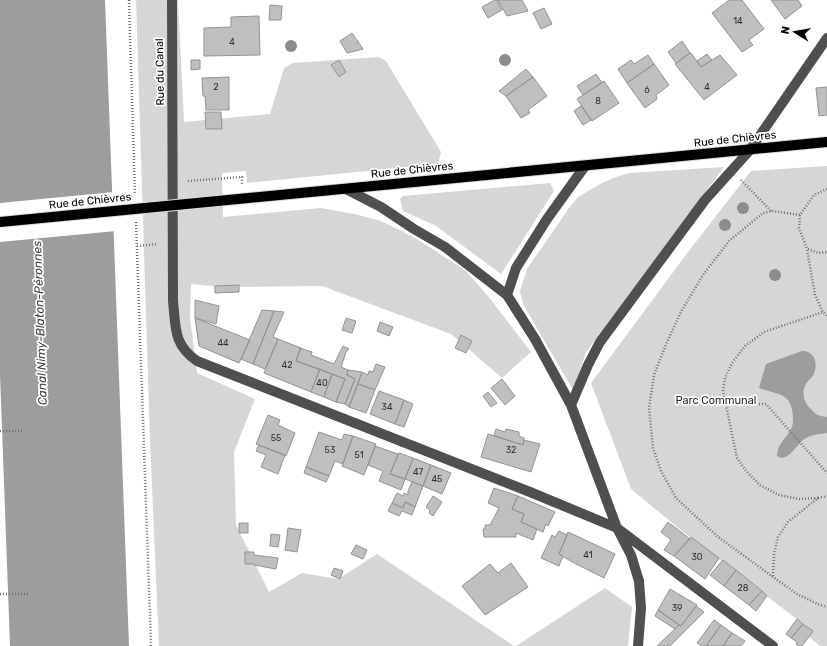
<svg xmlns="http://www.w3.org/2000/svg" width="827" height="646" font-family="Rubik,sans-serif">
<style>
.green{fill:#d6d6d6}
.water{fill:#9d9d9d}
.pier{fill:#fff}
.building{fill:#bfbfbf;stroke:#939393}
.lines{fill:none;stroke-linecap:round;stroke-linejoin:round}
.major-casing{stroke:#dbdbdb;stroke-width:12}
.path{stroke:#717171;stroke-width:2.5;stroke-dasharray:1 2;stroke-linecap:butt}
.minor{stroke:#4f4f4f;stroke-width:10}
.major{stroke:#000;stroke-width:10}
.major-bridge-casing{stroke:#dbdbdb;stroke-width:12;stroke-linecap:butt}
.major-bridge{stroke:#000;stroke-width:10}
.tree{fill:#8c8c8c}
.labels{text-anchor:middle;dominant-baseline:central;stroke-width:3.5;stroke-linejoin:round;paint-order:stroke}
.number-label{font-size:9px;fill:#303030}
.street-label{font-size:11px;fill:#000;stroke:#fff}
.park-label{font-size:11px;fill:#2d2d2d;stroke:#fff}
.water-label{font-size:12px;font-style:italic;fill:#3e3e3e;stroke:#fff}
</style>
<rect width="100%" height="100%" fill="#fff"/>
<path class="green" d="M 136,0 L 178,0 L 184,122 L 270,114 L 284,68 L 293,63 L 379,57 L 386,61 L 441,152 L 438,164 L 247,183 L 246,171 L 222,173 L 223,217 L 321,208 L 354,214 L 378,220 L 400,230 L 420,241 L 466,271 L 488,296 L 531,352 L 502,378 L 451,334 L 322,286 L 223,287 L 191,284 L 190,318 L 197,373 L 255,399 L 234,452 L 236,525 L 269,592 L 302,573 L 338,579 L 377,554 L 514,646 L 159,646 L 150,441 Z
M 827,166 L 827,646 L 820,646 L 795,626 L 798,620 L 682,531 L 631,489 L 591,383 L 688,252 L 751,171 Z
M 724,167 L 586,352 L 573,390 L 523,304 L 520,291 L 527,269 L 569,208 L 578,197 L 602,183 L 616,177 L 629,173 Z
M 550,183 L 554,191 L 501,274 L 436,226 L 403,211 L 400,199 L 403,196 Z
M 605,588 L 632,607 L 628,646 L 516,646 Z"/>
<path class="water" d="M 0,0 L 105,0 L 129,646 L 10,646 L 0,374 Z
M 802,351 C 815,351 818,363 814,374 C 812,378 808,380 806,384 C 801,393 804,403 811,409 C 816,415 819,416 827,417 L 827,433 C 819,434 809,435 803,440 C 795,447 791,457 781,458 L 777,456 C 777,444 786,439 791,429 C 793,426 793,421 793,417 C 792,392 777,395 759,388 L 766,364 Z"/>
<path class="pier" d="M 114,192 L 116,231 L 0,242 L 0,203 Z"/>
<path class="building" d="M 495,0 L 497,0 L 502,10 L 488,18 L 482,7 Z
M 498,0 L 522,0 L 528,11 L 507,16 Z
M 729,0 L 742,0 L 764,29 L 749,40 L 753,45 L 742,52 L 712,13 Z
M 771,0 L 798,0 L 802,6 L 785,19 Z
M 270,5 L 282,6 L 281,20 L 269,20 Z
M 544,8 L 552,24 L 541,29 L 533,13 Z
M 259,16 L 260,55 L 204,56 L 204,28 L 231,27 L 231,17 Z
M 352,33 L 363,49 L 347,53 L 340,41 Z
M 682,41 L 690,53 L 676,63 L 668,52 Z
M 690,53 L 691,53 L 701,67 L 720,55 L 737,75 L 704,100 L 675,64 Z
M 707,54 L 712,60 L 701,67 L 697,61 Z
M 648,55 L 654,64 L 627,83 L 618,69 L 631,60 L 634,64 Z
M 191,60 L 200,60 L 200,69 L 191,70 Z
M 339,60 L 346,72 L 339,77 L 331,65 Z
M 654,64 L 669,85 L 656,95 L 657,99 L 645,108 L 627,83 Z
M 526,69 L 533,77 L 506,96 L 499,91 Z
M 596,74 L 602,83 L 583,95 L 577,86 Z
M 229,77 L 229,110 L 206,110 L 205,96 L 203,96 L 202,78 Z
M 533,77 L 547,96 L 528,110 L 530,113 L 521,118 L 506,96 Z
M 604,81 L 619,103 L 592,121 L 577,99 Z
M 827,87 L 827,115 L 819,116 L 816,88 Z
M 581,106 L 591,120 L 583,125 L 574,111 Z
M 205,112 L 221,112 L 222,129 L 206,129 Z
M 239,285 L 239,292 L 215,293 L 215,286 Z
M 195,300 L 219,306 L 216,324 L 195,318 Z
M 262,310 L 274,311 L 253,364 L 241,359 Z
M 274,311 L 284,312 L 273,337 L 278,339 L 265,369 L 253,364 Z
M 195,318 L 250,340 L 239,363 L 199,346 Z
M 346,318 L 356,321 L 352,333 L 342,330 Z
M 380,322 L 393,327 L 389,336 L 377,331 Z
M 461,335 L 472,341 L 466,353 L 455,348 Z
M 278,339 L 301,348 L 296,361 L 320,369 L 311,392 L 264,373 Z
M 343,346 L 349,349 L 346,352 L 341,367 L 348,370 L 347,375 L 355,379 L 345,404 L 336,402 L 345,379 L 296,361 L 300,348 L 312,352 L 311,355 L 334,364 Z
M 376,364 L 385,367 L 375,390 L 358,384 L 362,372 L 368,375 L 369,371 L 373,372 Z
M 320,369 L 332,374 L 324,397 L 311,392 Z
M 348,370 L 362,372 L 349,407 L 345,404 L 355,379 L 347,375 Z
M 332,374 L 345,379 L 336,402 L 324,397 Z
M 502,379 L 515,396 L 505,405 L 491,388 Z
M 358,384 L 375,390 L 366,413 L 349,407 Z
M 379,391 L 404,400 L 395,424 L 370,414 Z
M 488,392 L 497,403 L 491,407 L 483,396 Z
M 404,400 L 413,404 L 404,427 L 395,424 Z
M 268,415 L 280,420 L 278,425 L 295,433 L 286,456 L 256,444 Z
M 496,429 L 505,432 L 506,429 L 519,432 L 519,436 L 524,438 L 523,445 L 494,436 Z
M 319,432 L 342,440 L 344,434 L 353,436 L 343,464 L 335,461 L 329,476 L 306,467 Z
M 488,434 L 523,445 L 524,440 L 540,444 L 531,472 L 481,457 Z
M 353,436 L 376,444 L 364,475 L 342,466 Z
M 259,445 L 285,455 L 278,474 L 261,467 L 266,455 L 256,451 Z
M 375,446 L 398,454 L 390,474 L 405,479 L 401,490 L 379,481 L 383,471 L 368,465 Z
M 399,453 L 413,458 L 405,479 L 390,474 Z
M 413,458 L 431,465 L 423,486 L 405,479 Z
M 431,465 L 451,473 L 442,494 L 423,486 Z
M 306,467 L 329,476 L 326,482 L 304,473 Z
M 412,482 L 423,486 L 415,507 L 405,502 L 403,508 L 392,503 L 397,493 L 403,496 L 404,493 L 408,495 L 408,491 Z
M 494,488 L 518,496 L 512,509 L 524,514 L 521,522 L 537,529 L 533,540 L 516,533 L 516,537 L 484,537 L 483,529 L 485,529 L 485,525 L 490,525 L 499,508 L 488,503 Z
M 433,496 L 442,502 L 433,516 L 429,513 L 430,510 L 426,507 Z
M 518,496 L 555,512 L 548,526 L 546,524 L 543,532 L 521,522 L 524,514 L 512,509 Z
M 405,502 L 415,507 L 412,515 L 402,511 L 399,516 L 388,511 L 392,503 L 403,508 Z
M 668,522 L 690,539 L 674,556 L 664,550 L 671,540 L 661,532 Z
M 239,523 L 248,523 L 248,533 L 239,533 Z
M 288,528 L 301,530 L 297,552 L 285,550 Z
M 559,531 L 567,535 L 559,554 L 563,556 L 559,566 L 541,558 L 552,535 L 555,537 Z
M 568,532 L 615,554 L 604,578 L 574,563 L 559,554 Z
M 271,534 L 280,535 L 278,547 L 270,546 Z
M 691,537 L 719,558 L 705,579 L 674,556 Z
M 356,545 L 367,550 L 363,559 L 351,554 Z
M 245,552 L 254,552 L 254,555 L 278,558 L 276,569 L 254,565 L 254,564 L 245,564 Z
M 723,560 L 736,570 L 724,586 L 710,575 Z
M 511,563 L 528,587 L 485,615 L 462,586 L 490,564 L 498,573 Z
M 334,568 L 343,571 L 340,579 L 331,575 Z
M 736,570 L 762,591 L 749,605 L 724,586 Z
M 670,589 L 697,605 L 681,626 L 658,610 Z
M 762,591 L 767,596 L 756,611 L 749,605 Z
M 696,606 L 704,612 L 670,646 L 657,646 L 679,625 L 681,626 Z
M 658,610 L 679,625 L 675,629 L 655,616 Z
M 797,619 L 803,624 L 791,638 L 786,634 Z
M 714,620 L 721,625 L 706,646 L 702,646 L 697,643 Z
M 803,624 L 813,631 L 802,646 L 798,646 L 796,644 L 797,642 L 791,638 Z
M 721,625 L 732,633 L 723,646 L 706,646 Z
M 732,633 L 745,641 L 741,646 L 723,646 Z"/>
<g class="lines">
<g class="major-casing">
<path id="major" d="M 207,202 L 827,142"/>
</g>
<path class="path" d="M 129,0 L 135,195
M 741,180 L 771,211
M 188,181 L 242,177 L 242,184
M 827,189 L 814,195 L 800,215 L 799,228 L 807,249 L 815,295 L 823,312 L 827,316
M 800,215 L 772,211 L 763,213 L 729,241 L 703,275 L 682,310 L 667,342 L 654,375 L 649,408 L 653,448 L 661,471 L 676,498 L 717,536 L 773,577 L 797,594 L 820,605 L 827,607
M 136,222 L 151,646
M 137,246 L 158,244
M 808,249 L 818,253 L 827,252
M 726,404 L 766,404 L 827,473
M 0,431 L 24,431
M 818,498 L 799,499 L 779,495 L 760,485 L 746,471 L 737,458 L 723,391 L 725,378 L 732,363 L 745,346 L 764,332 L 823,312
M 773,576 L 774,554 L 778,537 L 788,522 L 818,498 L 827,496
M 0,594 L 29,594"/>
<path class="minor" d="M 172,0 L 173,301 C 176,328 173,344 197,361 L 530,492 L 617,528 L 773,646
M 585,166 L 547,219 L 516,268 L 507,295 L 535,339 L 571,405 L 617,528 L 631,555 L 639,581 L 641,608 L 638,646
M 346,189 L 381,207 L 414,229 L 445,247 L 507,295
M 571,405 L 588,365 L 600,342 L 705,200 L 750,150 L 827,38"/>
<use href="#major" class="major"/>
<g class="major-bridge-casing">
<path id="major-bridge" d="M 0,222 L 207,202"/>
</g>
<use href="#major-bridge" class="major-bridge"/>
</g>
<g class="tree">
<circle cx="291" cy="46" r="6"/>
<circle cx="505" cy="60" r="6"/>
<circle cx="743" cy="208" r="6"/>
<circle cx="725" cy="225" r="6"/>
<circle cx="775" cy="275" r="6"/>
</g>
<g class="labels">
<g class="number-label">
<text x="738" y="21">14</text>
<text x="232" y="42">4</text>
<text x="216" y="87">2</text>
<text x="707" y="87">4</text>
<text x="647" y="90">6</text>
<text x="598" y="101">8</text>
<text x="223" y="343">44</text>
<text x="287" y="365">42</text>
<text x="322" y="383">40</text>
<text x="387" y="407">34</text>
<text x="276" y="438">55</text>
<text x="330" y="450">53</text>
<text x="511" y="450">32</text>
<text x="359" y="455">51</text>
<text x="418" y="472">47</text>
<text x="437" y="479">45</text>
<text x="588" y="555">41</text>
<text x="697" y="557">30</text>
<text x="743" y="588">28</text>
<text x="677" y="608">39</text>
</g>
<g class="street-label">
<text transform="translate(160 72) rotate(-91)">Rue du Canal</text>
<text transform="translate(735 139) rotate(-6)">Rue de Chièvres</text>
<text transform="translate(412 170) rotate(-6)">Rue de Chièvres</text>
<text transform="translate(90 201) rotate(-6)">Rue de Chièvres</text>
</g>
<g class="park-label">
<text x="716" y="400">Parc Communal</text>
</g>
<g class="water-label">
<text transform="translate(40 323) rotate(-92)">Canal Nimy-Blaton-Péronnes</text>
</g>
</g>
<g transform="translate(795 32) rotate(281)" stroke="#ffffff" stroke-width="3" paint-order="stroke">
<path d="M0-3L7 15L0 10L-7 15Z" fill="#000000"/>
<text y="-6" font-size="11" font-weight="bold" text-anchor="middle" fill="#000000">N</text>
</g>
</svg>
